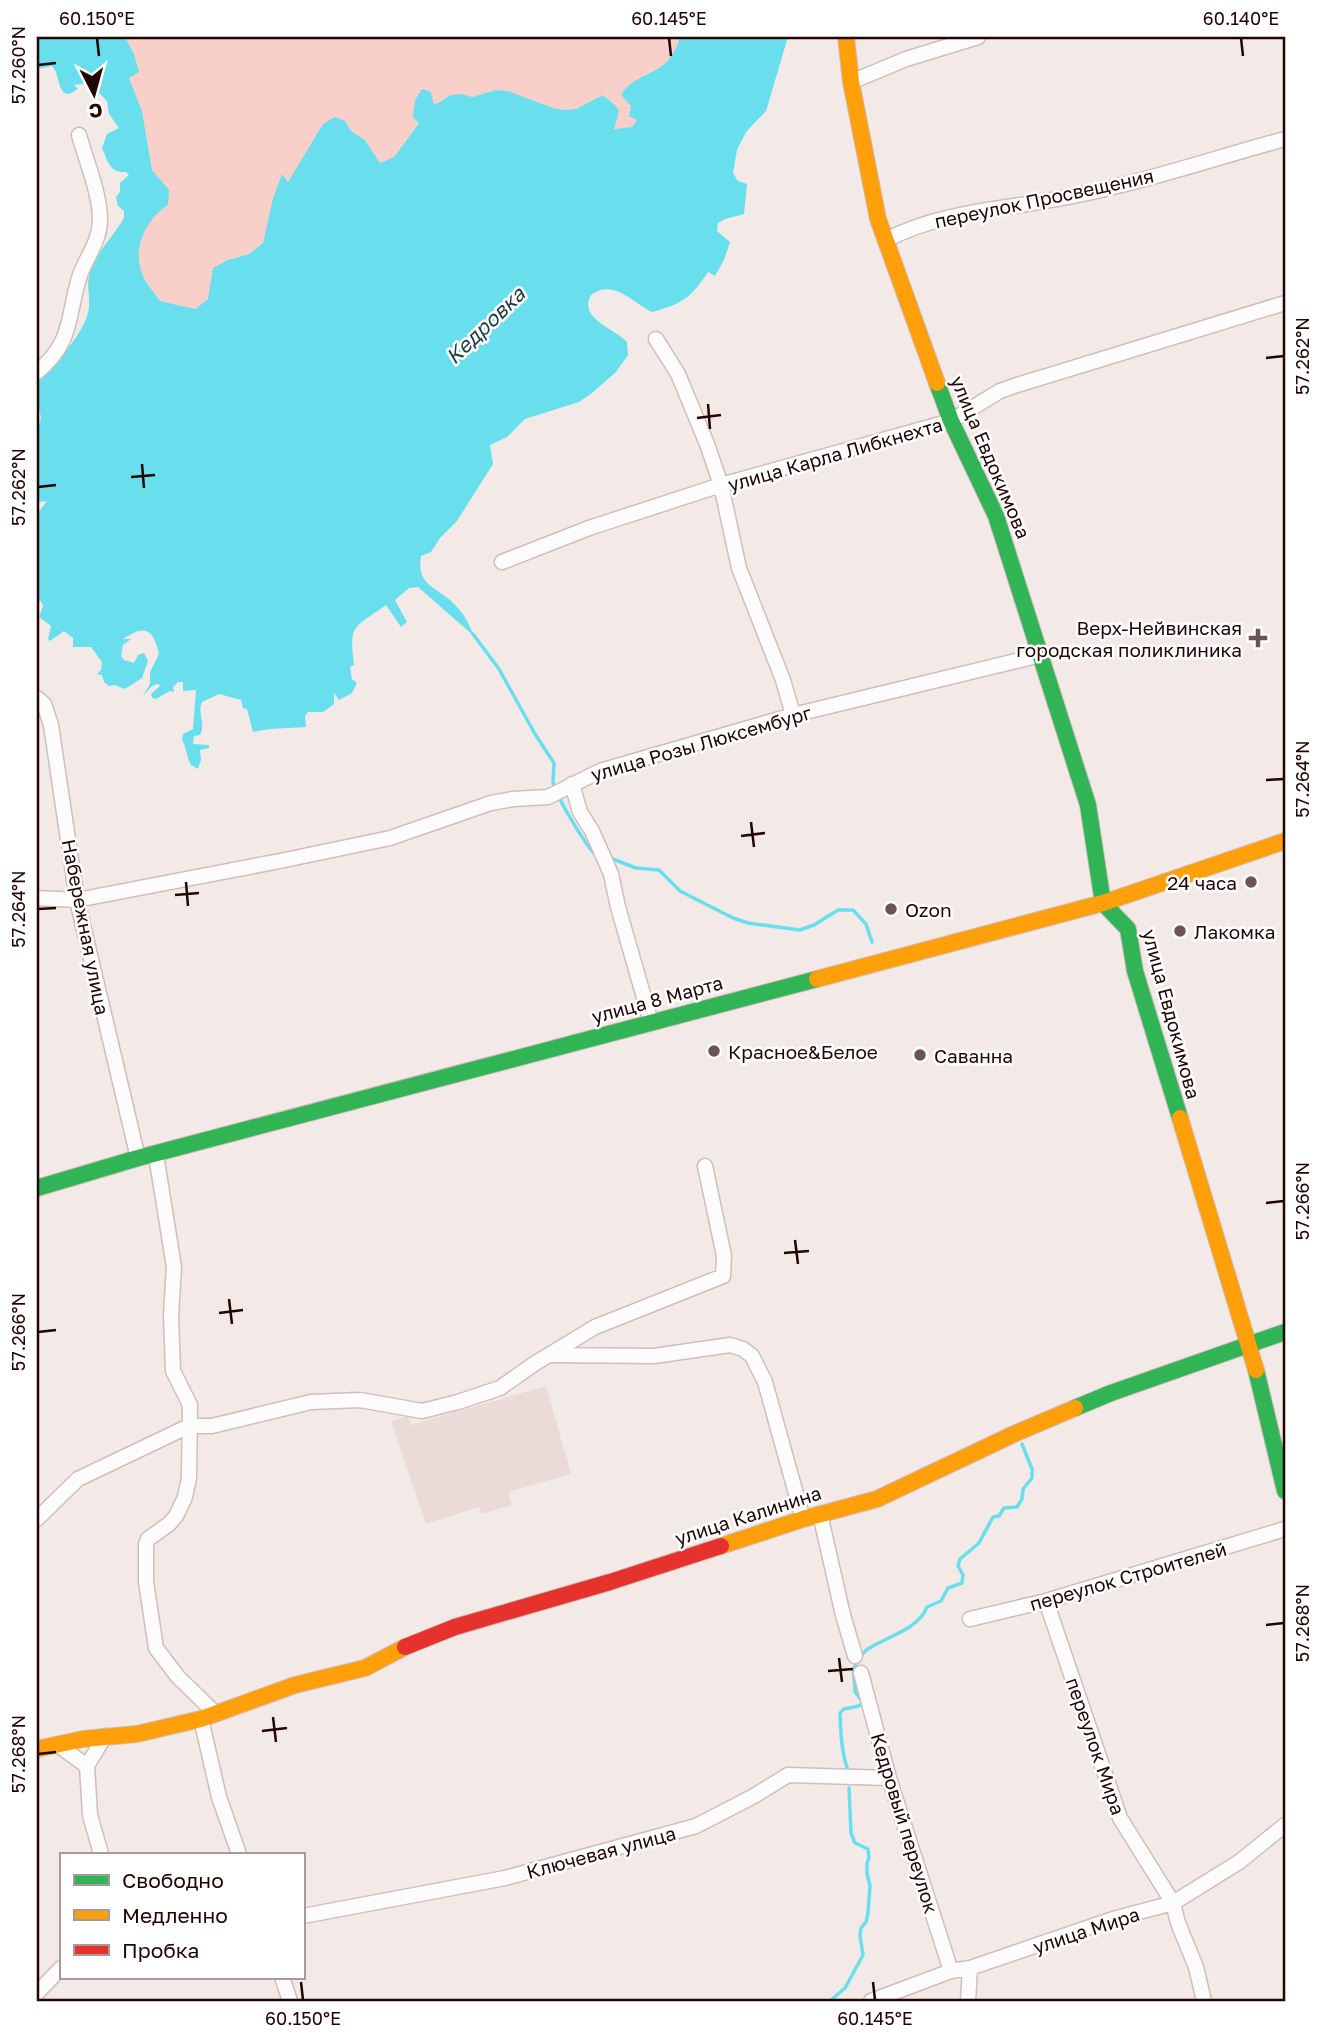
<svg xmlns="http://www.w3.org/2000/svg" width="1322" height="2038" font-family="'Golos Text',sans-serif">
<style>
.built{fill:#eadad8}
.green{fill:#f9d0c9}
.water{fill:#69dfee}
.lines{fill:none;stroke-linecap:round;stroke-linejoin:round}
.stream{stroke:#69dfee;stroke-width:3.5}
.street-casing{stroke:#d1bdba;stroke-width:17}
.fast-casing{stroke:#d1bdba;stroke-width:18}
.slow-casing{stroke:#d1bdba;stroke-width:18}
.jam-casing{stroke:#d1bdba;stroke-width:18}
.street{stroke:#fdfcfc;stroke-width:14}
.fast{stroke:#30b455;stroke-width:16}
.slow{stroke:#ff9f0a;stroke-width:16}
.jam{stroke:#e5322d;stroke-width:16}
.ticks{fill:none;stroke:#200503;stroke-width:2.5}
.poi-dot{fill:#6a5553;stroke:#fff;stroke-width:2.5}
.labels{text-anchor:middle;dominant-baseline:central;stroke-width:5;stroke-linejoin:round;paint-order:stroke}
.street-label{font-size:19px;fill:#200503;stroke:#fff}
.poi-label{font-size:19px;fill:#200503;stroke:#fff;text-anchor:start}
.water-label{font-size:21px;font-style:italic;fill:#1d3d42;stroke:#fff}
.neatline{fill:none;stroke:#200503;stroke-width:2.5}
.ticks-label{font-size:18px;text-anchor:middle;fill:#200503}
</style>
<rect width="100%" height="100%" fill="#f3eae8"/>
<path class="built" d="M 546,1386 L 571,1474 L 508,1492 L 512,1505 L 481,1514 L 479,1507 L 426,1524 L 391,1421 L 408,1416 L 411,1425 Z"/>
<path class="green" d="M 125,37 L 680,37 C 669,79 636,69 621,95 L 631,106 L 637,120 L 632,127 L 613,129 L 616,106 L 603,95 L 576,109 L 566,110 L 553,108 L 508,91 L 496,90 L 472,97 L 463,94 L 442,99 L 419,122 L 394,157 L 380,163 L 365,140 L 351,131 L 345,121 L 302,159 L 288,183 L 283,175 L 273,198 L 263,243 L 249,254 L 228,260 L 208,299 L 195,309 L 160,301 C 154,292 145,283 142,273 C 132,247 147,218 168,205 L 161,183 L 152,170 L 142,111 L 129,78 L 134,54 Z"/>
<path class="water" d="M 37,37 L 125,37 L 134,54 L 139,72 L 129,78 L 142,111 L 152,170 L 169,190 L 168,205 C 147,218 132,247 142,273 C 145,283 154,292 160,301 L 195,309 L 208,299 L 213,268 L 228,260 L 249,254 L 263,243 L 273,198 L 282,174 L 288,182 L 323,124 L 335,117 L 345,121 L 351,131 L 365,140 L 380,163 L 394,157 L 419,123 L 413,117 L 415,100 L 422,89 L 431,92 L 434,105 L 451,95 L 463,94 L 472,97 L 496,90 L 508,91 L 553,108 L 566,110 L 576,109 L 603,95 L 616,106 L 619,111 L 614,129 L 632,127 L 637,120 L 629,116 L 631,106 L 621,95 C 636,69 669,79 680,37 L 788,37 L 766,111 L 746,132 L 737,150 L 733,173 L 738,181 L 747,184 L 744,214 L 725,219 L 718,223 L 717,231 L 730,242 L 724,260 L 715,276 L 708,272 C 691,298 682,304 652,312 C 633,303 613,278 591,295 C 578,319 614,328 627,342 L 628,355 L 616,372 L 592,393 L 579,402 L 525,419 L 507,437 L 490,445 L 493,464 L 457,521 L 440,538 L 431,552 L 421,556 C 416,587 438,587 453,603 C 463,612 469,623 474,636 L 418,587 L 409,588 L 395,600 L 407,622 L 401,627 L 386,605 C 353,629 349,623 354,665 L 350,667 L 352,679 L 357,683 L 352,693 L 339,700 L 334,693 L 334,704 L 323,712 L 308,712 L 305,716 L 306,727 L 270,729 L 253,732 L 247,709 L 243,708 L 241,700 L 219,694 L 202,702 C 197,713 206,724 200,735 L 194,736 L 193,744 L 209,745 L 209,748 L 200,750 L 201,760 L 198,769 L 191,765 C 186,756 187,748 182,740 L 183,734 L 193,729 L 196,690 L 183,691 L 183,682 L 178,682 L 173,687 L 174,692 L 170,691 L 156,699 L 152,698 L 151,694 L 160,686 L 158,684 L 152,686 L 143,696 L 150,684 L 150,672 L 159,654 C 153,627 144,625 123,639 L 131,639 L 123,645 L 121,656 L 124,660 L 134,663 L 138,655 L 144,653 L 148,661 L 142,678 L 125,689 L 115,685 L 109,686 L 104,682 L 102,675 L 97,674 L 101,670 L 102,662 L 91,647 L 73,647 L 73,638 L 64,631 L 50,641 L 48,639 L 51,626 L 39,617 L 43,606 L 41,601 L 37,601 L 37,514 L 47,501 L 37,502 L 37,432 L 41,418 L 37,399 L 37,382 C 54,366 88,330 89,306 C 90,294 86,285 90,273 C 97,251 113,237 124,218 L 124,211 L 118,206 L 116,197 L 120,192 L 120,183 L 129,175 L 126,172 C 109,173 108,161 102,148 L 107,134 L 119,128 L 109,114 L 107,101 L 89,83 L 74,85 L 78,89 L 69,94 L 64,93 C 57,85 59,73 52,66 L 37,69 Z"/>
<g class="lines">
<path class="stream" d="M 473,634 L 499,669 L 535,734 L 554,763 L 553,783 L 556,790
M 559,797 C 565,810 589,851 598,857
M 610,858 L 636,868 L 659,870 L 680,891 L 733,918 L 748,923 L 800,930 L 814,925 L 838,910 L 853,910 L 866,924 L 872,942
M 848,1771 C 841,1751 841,1734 840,1713 L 844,1709 L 859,1706 L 863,1702 L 855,1692 C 856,1684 851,1672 855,1666 C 857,1661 864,1651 868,1649 C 886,1637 919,1629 927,1607 L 941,1601 L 948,1588 L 962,1583 L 963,1575 L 958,1566 L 960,1559 L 979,1543 L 993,1517 L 999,1516 L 1004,1508 L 1017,1507 L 1022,1499 L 1023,1489 L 1032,1478 L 1032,1469 L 1022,1444
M 830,2001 L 845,1988 L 863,1955 L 860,1936 L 861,1928 L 866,1922 L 868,1913 L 870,1886 L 867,1873 L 867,1863 L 869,1858 L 868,1849 L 855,1843 L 851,1833 L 849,1788"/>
<g class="street-casing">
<path id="street" d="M 851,82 L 906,59 L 978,37
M 886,240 C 943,210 1011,209 1073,196 C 1144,182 1215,158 1285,139
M 656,339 L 678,374 L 707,444 L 721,485 L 739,568 L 783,680 L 793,715
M 37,372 C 74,342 67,315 80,275 C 87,256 100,241 100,219 C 100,194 86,160 79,135
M 502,562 L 589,528 L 721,485 L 951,421 L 1000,391 L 1017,385 L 1285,303
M 37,698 L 44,704 L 51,725 L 77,900 L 138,1158
M 572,784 L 580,812 L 592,831 L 611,874 L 618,907 L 651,1022
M 37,898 L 77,900 L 280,861 L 390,838 L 491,803 L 513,799 L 548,797 L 600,771 L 793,715 L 1041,655
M 156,1155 L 174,1267 L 171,1316 L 173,1371 L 190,1405 L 189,1478 L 185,1497 L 176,1516 L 169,1524 L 148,1539 L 146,1544 L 146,1582 L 156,1648 L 178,1677 L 215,1713
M 552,1355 L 654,1356 L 730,1345 L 743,1349 L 752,1356 L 765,1382 L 803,1519
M 820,1514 L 843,1615 L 855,1656
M 37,1519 L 78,1479 L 189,1426 L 212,1426 L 311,1402 L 360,1400 L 422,1411 L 458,1402 L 500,1388 L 534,1364 L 595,1327 L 723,1276 L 724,1256 L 705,1166
M 1046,1601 L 1120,1818 L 1173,1903 L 1178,1923 L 1196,1967 L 1204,2001
M 970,1619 L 1046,1601 L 1285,1529
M 861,1673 L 889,1778 L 951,1971
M 201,1719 L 219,1797 L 239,1854
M 58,1745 L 87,1766 L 90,1815 L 101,1854
M 87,1766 L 105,1736
M 303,1916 L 505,1878 L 696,1826 L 754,1796 L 788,1775 L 889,1778
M 282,1977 L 290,2001
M 37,1993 L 61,1968
M 871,2001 L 951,1971 L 970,1968 L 1113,1919 L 1173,1903 L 1239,1862 L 1285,1825
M 968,2001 L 970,1968"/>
</g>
<g class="fast-casing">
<path id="fast" d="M 937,383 L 951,421 L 996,516 L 1088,805 L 1103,903 L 1128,929 L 1135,971 L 1180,1118
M 37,1188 L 138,1158 L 817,979
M 1256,1370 L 1285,1491
M 1075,1408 L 1111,1393 L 1285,1332"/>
</g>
<g class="slow-casing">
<path id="slow" d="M 846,37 L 851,82 L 878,219 L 937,383
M 817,979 L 1103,903 L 1285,841
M 1180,1118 L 1256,1370
M 721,1546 L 803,1519 L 877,1499 L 1014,1434 L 1075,1408
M 37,1749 L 83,1739 L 137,1734 L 201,1719 L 295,1685 L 365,1668 L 405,1647"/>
</g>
<g class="jam-casing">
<path id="jam" d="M 405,1647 L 455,1627 L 610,1582 L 721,1546"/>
</g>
<use href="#street" class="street"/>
<use href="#fast" class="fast"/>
<use href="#slow" class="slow"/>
<use href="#jam" class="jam"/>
</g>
<path class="ticks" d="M 97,38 L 99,56M 669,38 L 671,56M 1241,38 L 1243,56M 38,65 L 56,63M 1266,358 L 1284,356M 708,404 L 710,429M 697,418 L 721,415M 142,464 L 144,488M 131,477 L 155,475M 38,487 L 56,485M 1266,780 L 1284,779M 751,822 L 754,847M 741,836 L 765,833M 186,882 L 188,906M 175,895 L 199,893M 38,909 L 56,908M 1266,1203 L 1284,1201M 795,1240 L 798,1264M 784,1253 L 809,1251M 229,1299 L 232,1324M 219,1313 L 243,1310M 38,1332 L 56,1330M 1266,1625 L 1284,1623M 839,1658 L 842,1682M 828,1671 L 853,1669M 273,1717 L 276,1742M 262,1731 L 287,1728M 38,1754 L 56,1752M 301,1982 L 303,2000M 873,1982 L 875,2000"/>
<g class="poi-dot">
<path d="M1254.5 627.5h7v7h7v7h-7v7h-7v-7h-7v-7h7z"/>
<circle cx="1251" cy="882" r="7"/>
<circle cx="891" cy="909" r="7"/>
<circle cx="1180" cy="931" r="7"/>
<circle cx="714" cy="1051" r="7"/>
<circle cx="920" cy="1055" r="7"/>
</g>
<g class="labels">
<g class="street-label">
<text transform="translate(1044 198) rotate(-12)">переулок Просвещения</text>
<text transform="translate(835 454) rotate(-16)">улица Карла Либкнехта</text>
<text transform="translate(991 457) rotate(67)">улица Евдокимова</text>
<text transform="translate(701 743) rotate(-16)">улица Розы Люксембург</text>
<text transform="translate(86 927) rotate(79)">Набережная улица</text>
<text transform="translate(657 999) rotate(-15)">улица 8 Марта</text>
<text transform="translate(1172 1014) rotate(75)">улица Евдокимова</text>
<text transform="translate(748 1515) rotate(-18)">улица Калинина</text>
<text transform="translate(1128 1576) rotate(-16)">переулок Строителей</text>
<text transform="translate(1096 1746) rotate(71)">переулок Мира</text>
<text transform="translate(905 1823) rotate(73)">Кедровый переулок</text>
<text transform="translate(601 1852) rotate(-15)">Ключевая улица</text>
<text transform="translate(1086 1930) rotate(-18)">улица Мира</text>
</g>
<g class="poi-label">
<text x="1242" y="627" text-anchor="end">Верх-Нейвинская<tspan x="1242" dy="22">городская поликлиника</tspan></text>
<text x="1237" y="882" text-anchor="end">24 часа</text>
<text x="905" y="909">Ozon</text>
<text x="1194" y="931">Лакомка</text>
<text x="728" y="1051">Красное&amp;Белое</text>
<text x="934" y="1055">Саванна</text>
</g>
<g class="water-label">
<text transform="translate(485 325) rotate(-44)">Кедровка</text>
</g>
</g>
<rect width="1322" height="2038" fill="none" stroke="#ffffff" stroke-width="77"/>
<rect x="60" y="1853" width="245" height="126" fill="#ffffff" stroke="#a69b9a" stroke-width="2"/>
<rect x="74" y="1875" width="35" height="10" fill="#30b455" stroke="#a69b9a" stroke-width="2"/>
<text x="122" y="1888" font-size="21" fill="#200503">Свободно</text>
<rect x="74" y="1910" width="35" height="10" fill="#ff9f0a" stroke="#a69b9a" stroke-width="2"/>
<text x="122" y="1923" font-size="21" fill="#200503">Медленно</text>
<rect x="74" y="1945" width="35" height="10" fill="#e5322d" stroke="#a69b9a" stroke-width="2"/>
<text x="122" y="1958" font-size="21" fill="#200503">Пробка</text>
<g transform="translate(94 94) rotate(174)" stroke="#ffffff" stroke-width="5" paint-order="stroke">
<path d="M0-5L12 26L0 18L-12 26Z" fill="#200503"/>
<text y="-10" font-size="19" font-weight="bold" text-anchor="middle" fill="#200503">С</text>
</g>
<rect x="38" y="38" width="1246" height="1962" class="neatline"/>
<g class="ticks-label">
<text x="97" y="25">60.150°E</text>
<text x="669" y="25">60.145°E</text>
<text x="1241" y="25">60.140°E</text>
<text transform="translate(19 65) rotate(-90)" y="6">57.260°N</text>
<text transform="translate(1303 356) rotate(-90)" y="6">57.262°N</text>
<text transform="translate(19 487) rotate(-90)" y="6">57.262°N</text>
<text transform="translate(1303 779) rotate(-90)" y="6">57.264°N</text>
<text transform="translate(19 909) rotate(-90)" y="6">57.264°N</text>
<text transform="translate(1303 1201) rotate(-90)" y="6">57.266°N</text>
<text transform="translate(19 1332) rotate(-90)" y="6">57.266°N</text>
<text transform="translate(1303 1623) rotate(-90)" y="6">57.268°N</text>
<text transform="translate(19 1754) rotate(-90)" y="6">57.268°N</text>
<text x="303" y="2025">60.150°E</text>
<text x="875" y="2025">60.145°E</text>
</g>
</svg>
